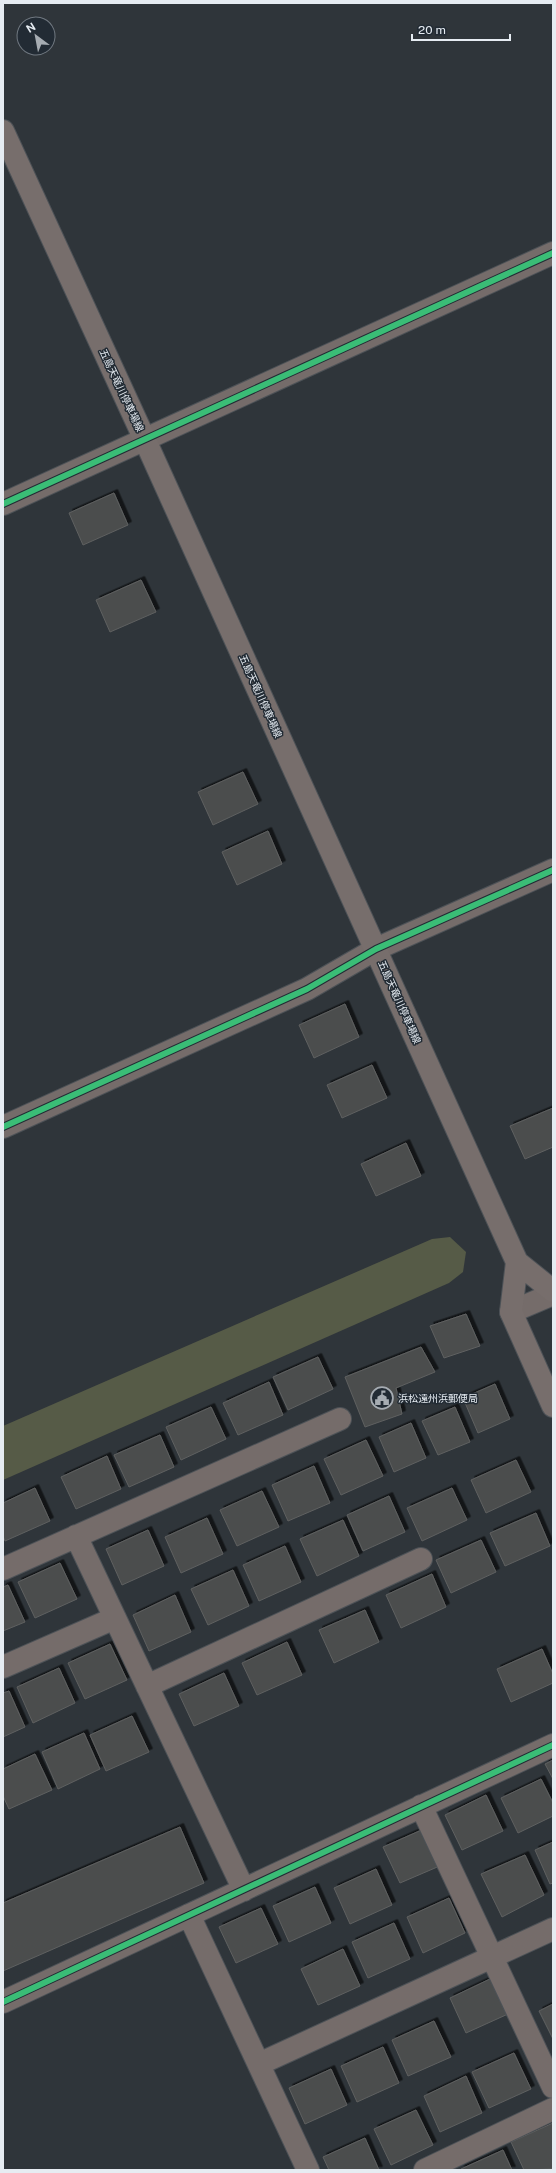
<svg xmlns="http://www.w3.org/2000/svg" width="556" height="2173" font-family="'Public Sans','Noto Sans JP',sans-serif">
<style>
.green{fill:#565b47}
.building{fill:#4b4e4e;stroke:#5f6060;filter:url(#shadow)}
.lines{fill:none;stroke-linecap:round;stroke-linejoin:round}
.street-casing{stroke:#4d5257;stroke-width:24}
.secondary-casing{stroke:#4d5257;stroke-width:24}
.street{stroke:#756c6a;stroke-width:22}
.secondary{stroke:#776e6c;stroke-width:22}
.cycleway-casing{stroke:#222b34;stroke-width:8}
.cycleway{stroke:#3abd76;stroke-width:6}
.labels{text-anchor:middle;dominant-baseline:central;stroke-width:3;stroke-linejoin:round;paint-order:stroke}
.street-label{font-size:10px;fill:#e6ecf2;stroke:#222b34}
.poi-label{font-size:10px;fill:#e6ecf2;stroke:#222b34;text-anchor:start}
</style>
<defs>
<filter id="shadow"><feDropShadow dx="3.5" dy="-3.5" stdDeviation="0" flood-color="#0009"/></filter>
</defs>
<rect width="100%" height="100%" fill="#2f353a"/>
<path class="green" d="M 450,1237 L 466,1252 L 463,1272 L 449,1283 L 3,1480 L 3,1426 L 432,1239 Z"/>
<path class="building" d="M 114,493 L 128,525 L 83,545 L 69,513 Z
M 141,580 L 156,612 L 110,632 L 96,600 Z
M 243,772 L 258,804 L 213,825 L 198,792 Z
M 268,831 L 282,864 L 237,885 L 222,852 Z
M 345,1004 L 359,1037 L 314,1058 L 299,1025 Z
M 372,1065 L 387,1098 L 342,1118 L 327,1085 Z
M 553,1108 L 553,1147 L 525,1159 L 510,1126 Z
M 406,1143 L 421,1176 L 376,1196 L 361,1164 Z
M 466,1314 L 480,1346 L 444,1358 L 430,1326 Z
M 421,1347 L 435,1372 L 396,1388 L 402,1414 L 365,1427 L 345,1377 Z
M 318,1357 L 333,1389 L 288,1410 L 273,1377 Z
M 269,1382 L 283,1415 L 238,1435 L 223,1403 Z
M 495,1384 L 510,1419 L 478,1433 L 463,1398 Z
M 211,1407 L 226,1439 L 181,1460 L 166,1427 Z
M 455,1407 L 470,1442 L 438,1455 L 422,1421 Z
M 411,1423 L 426,1458 L 394,1472 L 379,1437 Z
M 160,1435 L 174,1467 L 129,1487 L 114,1455 Z
M 366,1440 L 383,1476 L 341,1495 L 324,1459 Z
M 107,1456 L 121,1489 L 76,1509 L 61,1477 Z
M 516,1460 L 531,1492 L 486,1513 L 471,1480 Z
M 314,1466 L 330,1503 L 288,1521 L 272,1485 Z
M 35,1488 L 50,1521 L 5,1541 L 3,1536 L 3,1503 Z
M 452,1488 L 467,1520 L 422,1541 L 407,1508 Z
M 262,1491 L 279,1527 L 237,1546 L 220,1510 Z
M 389,1496 L 405,1532 L 363,1551 L 347,1515 Z
M 536,1513 L 550,1546 L 505,1566 L 490,1533 Z
M 207,1518 L 223,1554 L 181,1573 L 165,1537 Z
M 343,1520 L 359,1556 L 317,1576 L 300,1539 Z
M 148,1530 L 164,1566 L 122,1585 L 106,1549 Z
M 481,1540 L 496,1572 L 451,1593 L 436,1560 Z
M 285,1546 L 301,1582 L 259,1601 L 243,1565 Z
M 60,1563 L 77,1599 L 35,1618 L 18,1582 Z
M 233,1570 L 249,1606 L 208,1625 L 191,1589 Z
M 432,1574 L 446,1607 L 401,1628 L 386,1595 Z
M 8,1585 L 25,1622 L 3,1631 L 3,1587 Z
M 175,1595 L 191,1632 L 149,1651 L 133,1615 Z
M 365,1610 L 379,1642 L 334,1663 L 319,1630 Z
M 287,1642 L 302,1675 L 257,1695 L 242,1663 Z
M 110,1644 L 127,1680 L 85,1699 L 68,1663 Z
M 542,1649 L 553,1674 L 553,1683 L 511,1702 L 497,1669 Z
M 59,1668 L 75,1703 L 33,1723 L 17,1687 Z
M 224,1673 L 239,1706 L 194,1726 L 179,1694 Z
M 9,1691 L 25,1727 L 3,1737 L 3,1693 Z
M 132,1716 L 149,1752 L 106,1771 L 90,1735 Z
M 84,1733 L 100,1769 L 58,1789 L 42,1752 Z
M 35,1754 L 52,1790 L 9,1809 L 3,1796 L 3,1769 Z
M 553,1760 L 553,1779 L 545,1764 Z
M 541,1779 L 553,1803 L 553,1816 L 518,1833 L 501,1798 Z
M 486,1795 L 503,1831 L 462,1850 L 445,1815 Z
M 180,1827 L 204,1883 L 3,1971 L 3,1903 Z
M 426,1828 L 442,1865 L 400,1883 L 383,1847 Z
M 553,1842 L 553,1883 L 550,1884 L 535,1850 Z
M 525,1855 L 544,1895 L 502,1917 L 481,1874 Z
M 376,1869 L 392,1905 L 350,1924 L 334,1888 Z
M 315,1887 L 331,1923 L 289,1942 L 273,1906 Z
M 449,1898 L 465,1933 L 423,1953 L 407,1917 Z
M 261,1908 L 278,1944 L 236,1963 L 219,1927 Z
M 394,1923 L 410,1959 L 368,1978 L 352,1942 Z
M 343,1949 L 360,1986 L 318,2005 L 301,1969 Z
M 492,1978 L 508,2014 L 466,2033 L 450,1998 Z
M 553,2004 L 553,2039 L 539,2011 Z
M 434,2021 L 451,2057 L 408,2076 L 392,2040 Z
M 383,2047 L 399,2083 L 357,2102 L 341,2066 Z
M 514,2053 L 531,2089 L 489,2108 L 472,2072 Z
M 331,2069 L 347,2105 L 305,2124 L 289,2088 Z
M 466,2076 L 482,2113 L 440,2132 L 424,2096 Z
M 416,2110 L 433,2145 L 391,2165 L 374,2129 Z
M 553,2123 L 553,2169 L 524,2170 L 511,2142 Z
M 365,2138 L 379,2170 L 329,2170 L 323,2157 Z
M 503,2150 L 512,2170 L 461,2170 L 461,2169 Z"/>
<g class="lines">
<g class="street-casing">
<path id="street" d="M 3,504 L 553,253
M 3,1127 L 307,989 L 376,949 L 553,870
M 511,1312 L 553,1294
M 76,1536 L 244,1890
M 3,1569 L 340,1419
M 3,1667 L 115,1618
M 147,1686 L 421,1559
M 421,1806 L 553,2087
M 189,1915 L 308,2170
M 3,2002 L 553,1745
M 259,2064 L 553,1929
M 425,2170 L 553,2109"/>
</g>
<g class="secondary-casing">
<path id="secondary" d="M 3,131 L 145,440 L 517,1262 L 553,1291
M 517,1262 L 511,1312 L 553,1406"/>
</g>
<use href="#street" class="street"/>
<use href="#secondary" class="secondary"/>
<g class="cycleway-casing">
<path id="cycleway" d="M 3,504 L 553,253
M 3,1127 L 307,989 L 376,949 L 553,870
M 3,2002 L 553,1745"/>
</g>
<use href="#cycleway" class="cycleway"/>
</g>
<defs>
<g id="civic-ring" transform="scale(1.15)"><circle r="9.5" fill="#222b34" stroke="#a6acb2" stroke-width="1.5"/><path d="M-.6-6.5H3V-4.5H.6V-3L4-1V1h2V6H-6V1h2V-1L-.6-3ZM-1.2 2.5V6h2.4V2.5Z" fill="#a6acb2"/></g>
</defs>
<g fill-rule="evenodd">
<use href="#civic-ring" x="382" y="1398"/>
</g>
<g class="labels">
<g class="street-label">
<text transform="translate(122 390) rotate(65)">五島天竜川停車場線</text>
<text transform="translate(261 696) rotate(66)">五島天竜川停車場線</text>
<text transform="translate(400 1002) rotate(66)">五島天竜川停車場線</text>
</g>
<g class="poi-label">
<text x="398" y="1398">浜松遠州浜郵便局</text>
</g>
</g>
<rect width="556" height="2173" fill="none" stroke="#e6ecf2" stroke-width="8"/>
<g transform="translate(36 36) rotate(328)"><circle r="19" fill="#222b34" stroke="#707880"/>
<path d="M0-3L7 15L0 10L-7 15Z" fill="#a6acb2"/>
<text y="-6" font-size="11" font-weight="bold" text-anchor="middle" fill="#e6ecf2">N</text>
</g>
<path d="M412 34v6h98v-6" fill="none" stroke="#e6ecf2" stroke-width="2"/>
<text x="418" y="34" font-size="12" fill="#e6ecf2" stroke="#222b34" stroke-width="3" paint-order="stroke">20 m</text>
</svg>
